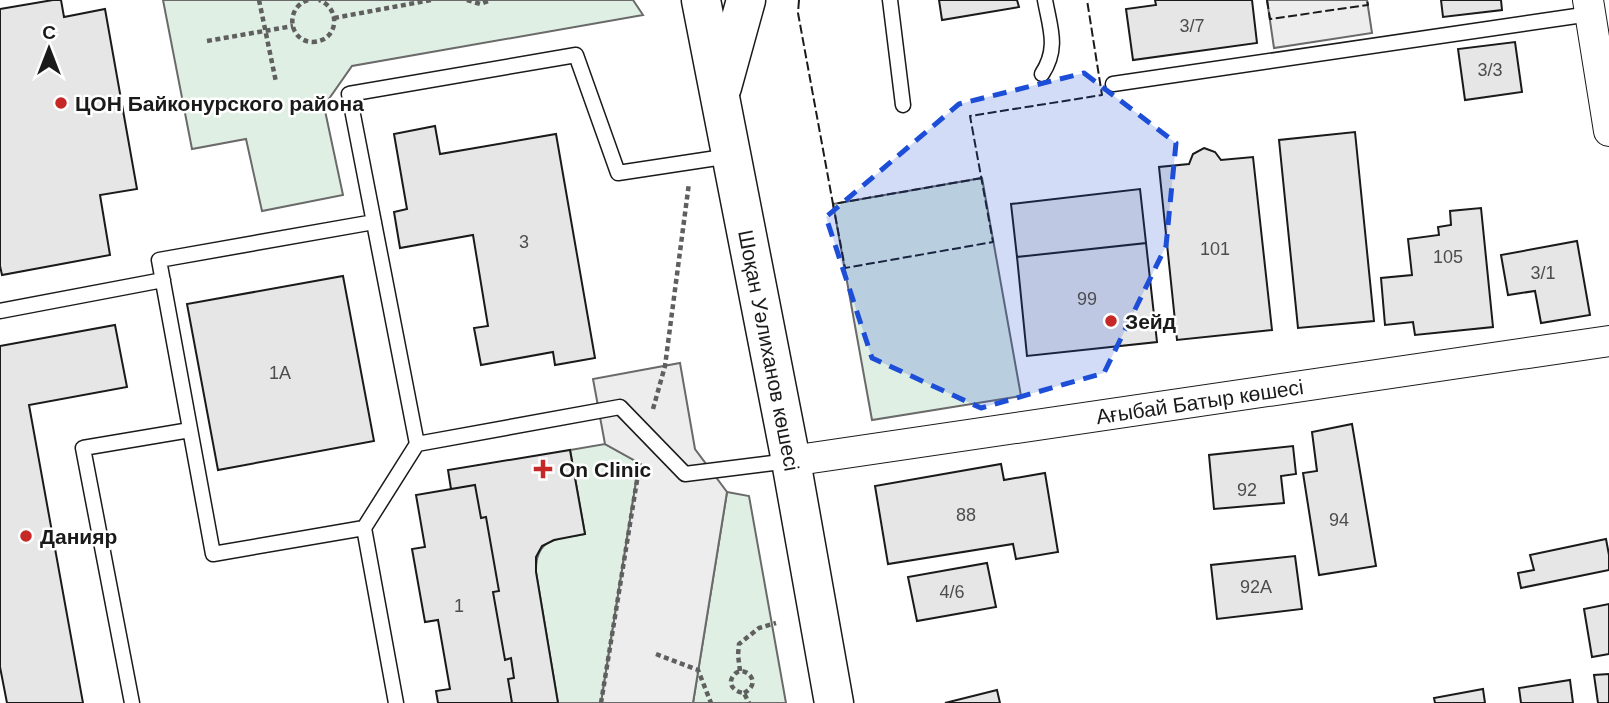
<svg xmlns="http://www.w3.org/2000/svg" width="1609" height="703" font-family="Helvetica,sans-serif">
<style>
.green{fill:#e0efe3;stroke:#6a6a6a;stroke-width:2}
.parking{fill:#ededed;stroke:#6a6a6a;stroke-width:2}
.building{fill:#e6e6e6;stroke:#1a1a1a;stroke-width:2}
.lines{fill:none;stroke-linecap:round;stroke-linejoin:round}
.lane-casing{stroke:#1a1a1a;stroke-width:17}
.street-casing{stroke:#1a1a1a;stroke-width:32}
.secondary-casing{stroke:#1a1a1a;stroke-width:41}
.path{stroke:#5f5f5f;stroke-width:4.5;stroke-dasharray:5 3.5;stroke-linecap:butt}
.lane{stroke:#fff;stroke-width:14}
.street{stroke:#fff;stroke-width:30}
.secondary{stroke:#fff;stroke-width:38}
.fence{stroke:#1a1a1a;stroke-width:2;stroke-dasharray:9 3.5;stroke-linecap:butt}
.marked{fill:#1d4ed8;fill-opacity:0.2;stroke:#1d4ed8;stroke-width:5;stroke-dasharray:14 9;stroke-linejoin:round}
.poi-dot{fill:#c62828;stroke:#fff;stroke-width:2.5}
.labels{text-anchor:middle;dominant-baseline:central;stroke-width:5;stroke-linejoin:round;paint-order:stroke}
.number-label{font-size:18px;fill:#4d4d4d}
.poi-label{font-size:21px;font-weight:bold;fill:#1a1a1a;stroke:#fff;text-anchor:start}
.street-label{font-size:21px;fill:#1a1a1a;stroke:#fff}
</style>
<rect width="100%" height="100%" fill="#fff"/>
<path class="green" d="M 163,0 L 633,0 L 643,15 L 352,66 L 324,106 L 343,195 L 262,211 L 246,139 L 192,149 Z
M 982,178 L 1021,396 L 872,420 L 833,204 Z
M 605,444 L 639,463 L 601,703 L 558,703 L 536,572 C 535,537 558,539 585,534 L 570,450 Z
M 727,492 L 749,496 L 786,703 L 693,703 Z"/>
<path class="parking" d="M 1267,0 L 1367,0 L 1372,33 L 1274,48 Z
M 680,363 L 695,449 L 727,492 L 693,703 L 601,703 L 639,463 L 605,444 L 593,379 Z"/>
<path class="building" d="M 53,0 L 61,0 L 64,17 L 105,9 L 137,189 L 100,195 L 110,255 L 2,275 L 0,266 L 0,9 Z
M 939,0 L 1017,0 L 1019,7 L 942,20 Z
M 1155,0 L 1252,0 L 1257,43 L 1133,60 L 1126,9 L 1156,5 Z
M 1441,0 L 1501,0 L 1502,10 L 1443,17 Z
M 1515,42 L 1522,92 L 1465,100 L 1458,49 Z
M 435,126 L 440,154 L 556,134 L 595,358 L 555,365 L 553,352 L 481,365 L 474,328 L 488,326 L 473,235 L 400,248 L 394,212 L 407,209 L 394,134 Z
M 1355,132 L 1374,321 L 1298,328 L 1279,140 Z
M 1204,148 L 1215,152 L 1221,160 L 1253,157 L 1272,330 L 1177,340 L 1159,167 L 1189,164 L 1193,154 Z
M 1140,189 L 1146,243 L 1017,257 L 1011,204 Z
M 1481,208 L 1493,327 L 1415,335 L 1413,322 L 1385,325 L 1381,278 L 1412,275 L 1408,239 L 1439,235 L 1438,227 L 1451,225 L 1450,211 Z
M 1577,241 L 1590,315 L 1541,323 L 1535,291 L 1508,295 L 1501,255 Z
M 1146,243 L 1157,342 L 1027,356 L 1017,257 Z
M 343,276 L 374,441 L 218,470 L 187,304 Z
M 115,325 L 127,387 L 29,405 L 83,703 L 7,703 L 0,667 L 0,346 Z
M 1352,424 L 1376,566 L 1319,575 L 1303,473 L 1317,471 L 1312,432 Z
M 1293,446 L 1296,474 L 1281,476 L 1284,503 L 1214,509 L 1209,455 Z
M 570,450 L 585,534 L 554,540 L 542,546 L 536,557 L 536,572 L 558,703 L 512,703 L 508,679 L 514,678 L 511,658 L 505,660 L 493,592 L 499,591 L 486,517 L 481,518 L 475,485 L 451,489 L 448,470 Z
M 1001,464 L 1004,480 L 1045,473 L 1058,552 L 1016,559 L 1013,544 L 888,564 L 875,486 Z
M 475,485 L 481,518 L 486,517 L 499,591 L 493,592 L 505,660 L 511,658 L 514,678 L 508,679 L 512,703 L 438,703 L 436,691 L 450,689 L 438,620 L 425,622 L 412,549 L 425,547 L 416,495 Z
M 1606,539 L 1609,555 L 1609,570 L 1521,588 L 1518,573 L 1534,570 L 1530,555 Z
M 1295,556 L 1302,609 L 1217,619 L 1211,565 Z
M 987,563 L 996,607 L 917,621 L 908,577 Z
M 1609,604 L 1609,654 L 1592,657 L 1584,609 Z
M 1609,674 L 1609,703 L 1598,703 L 1594,675 Z
M 1570,680 L 1573,703 L 1521,703 L 1519,688 Z
M 1483,689 L 1485,703 L 1435,703 L 1434,698 Z
M 997,690 L 1000,703 L 945,703 Z"/>
<g class="lines">
<g class="lane-casing">
<path id="lane" d="M 890,0 L 903,105
M 1042,74 C 1059,48 1050,28 1045,0
M 1113,84 L 1590,14
M 374,222 L 159,260 L 213,554 L 364,528 L 417,444 L 349,94 L 576,55 L 618,173 L 730,156
M 0,311 L 163,280
M 417,444 L 620,407 L 685,474 L 789,461
M 364,528 L 396,703
M 132,703 L 83,448 L 190,430"/>
</g>
<g class="street-casing">
<g id="street">
<path d="M 1588,0 L 1609,131"/>
<path id="s1" d="M 791,461 L 1609,341"/>
</g>
</g>
<g class="secondary-casing">
<g id="secondary">
<path id="s2" d="M 701,0 L 791,461 L 834,703"/>
<path d="M 722,87 L 746,0"/>
</g>
</g>
<path class="path" d="M 259,0 L 276,82
M 308,0 C 284,8 289,42 313,42 C 338,41 342,9 319,0
M 467,0 L 480,4 L 491,0
M 334,18 L 431,0
M 207,41 L 293,26
M 653,409 L 665,366 L 689,183
M 656,654 L 698,670 L 711,703
M 740,671 L 738,655 L 739,644 L 759,628 L 776,623
M 744,693 C 765,682 742,662 733,676 C 727,685 735,692 744,693 L 749,703
M 601,703 L 640,462"/>
<use href="#lane" class="lane"/>
<use href="#street" class="street"/>
<use href="#secondary" class="secondary"/>
<path class="fence" d="M 799,0 L 798,13 L 833,204 L 834,204
M 1267,0 L 1270,19 L 1368,5 L 1367,0
M 982,178 L 833,204 L 845,268 L 993,242 L 970,116 L 1102,95 L 1087,0"/>
</g>
<path class="marked" d="M 1084,73 L 1176,143 L 1166,246 L 1104,373 L 981,408 L 872,358 L 826,217 L 959,104 Z"/>
<g class="poi-dot">
<circle cx="61" cy="103" r="7"/>
<circle cx="1111" cy="321" r="7"/>
<path d="M539.5 458.5h7v7h7v7h-7v7h-7v-7h-7v-7h7z"/>
<circle cx="26" cy="536" r="7"/>
</g>
<g class="labels">
<g class="number-label">
<text x="1192" y="26">3/7</text>
<text x="1490" y="70">3/3</text>
<text x="524" y="242">3</text>
<text x="1215" y="249">101</text>
<text x="1448" y="257">105</text>
<text x="1543" y="273">3/1</text>
<text x="1087" y="299">99</text>
<text x="280" y="373">1А</text>
<text x="1247" y="490">92</text>
<text x="966" y="515">88</text>
<text x="1339" y="520">94</text>
<text x="1256" y="587">92А</text>
<text x="952" y="592">4/6</text>
<text x="459" y="606">1</text>
</g>
<g class="poi-label">
<text x="75" y="103">ЦОН Байконурского района</text>
<text x="1125" y="321">Зейд</text>
<text x="559" y="469">On Clinic</text>
<text x="40" y="536">Данияр</text>
</g>
<g class="street-label">
<text stroke="none"><textPath href="#s2" startOffset="357">Шоқан Уәлиханов көшесі</textPath></text>
<text stroke="none"><textPath href="#s1" startOffset="413">Ағыбай Батыр көшесі</textPath></text>
</g>
</g>
<g transform="translate(49 49)" stroke="#ffffff" stroke-width="5" paint-order="stroke">
<path d="M0-5L12 26L0 18L-12 26Z" fill="#1a1a1a"/>
<text y="-10" font-size="19" font-weight="bold" text-anchor="middle" fill="#1a1a1a">С</text>
</g>
</svg>
